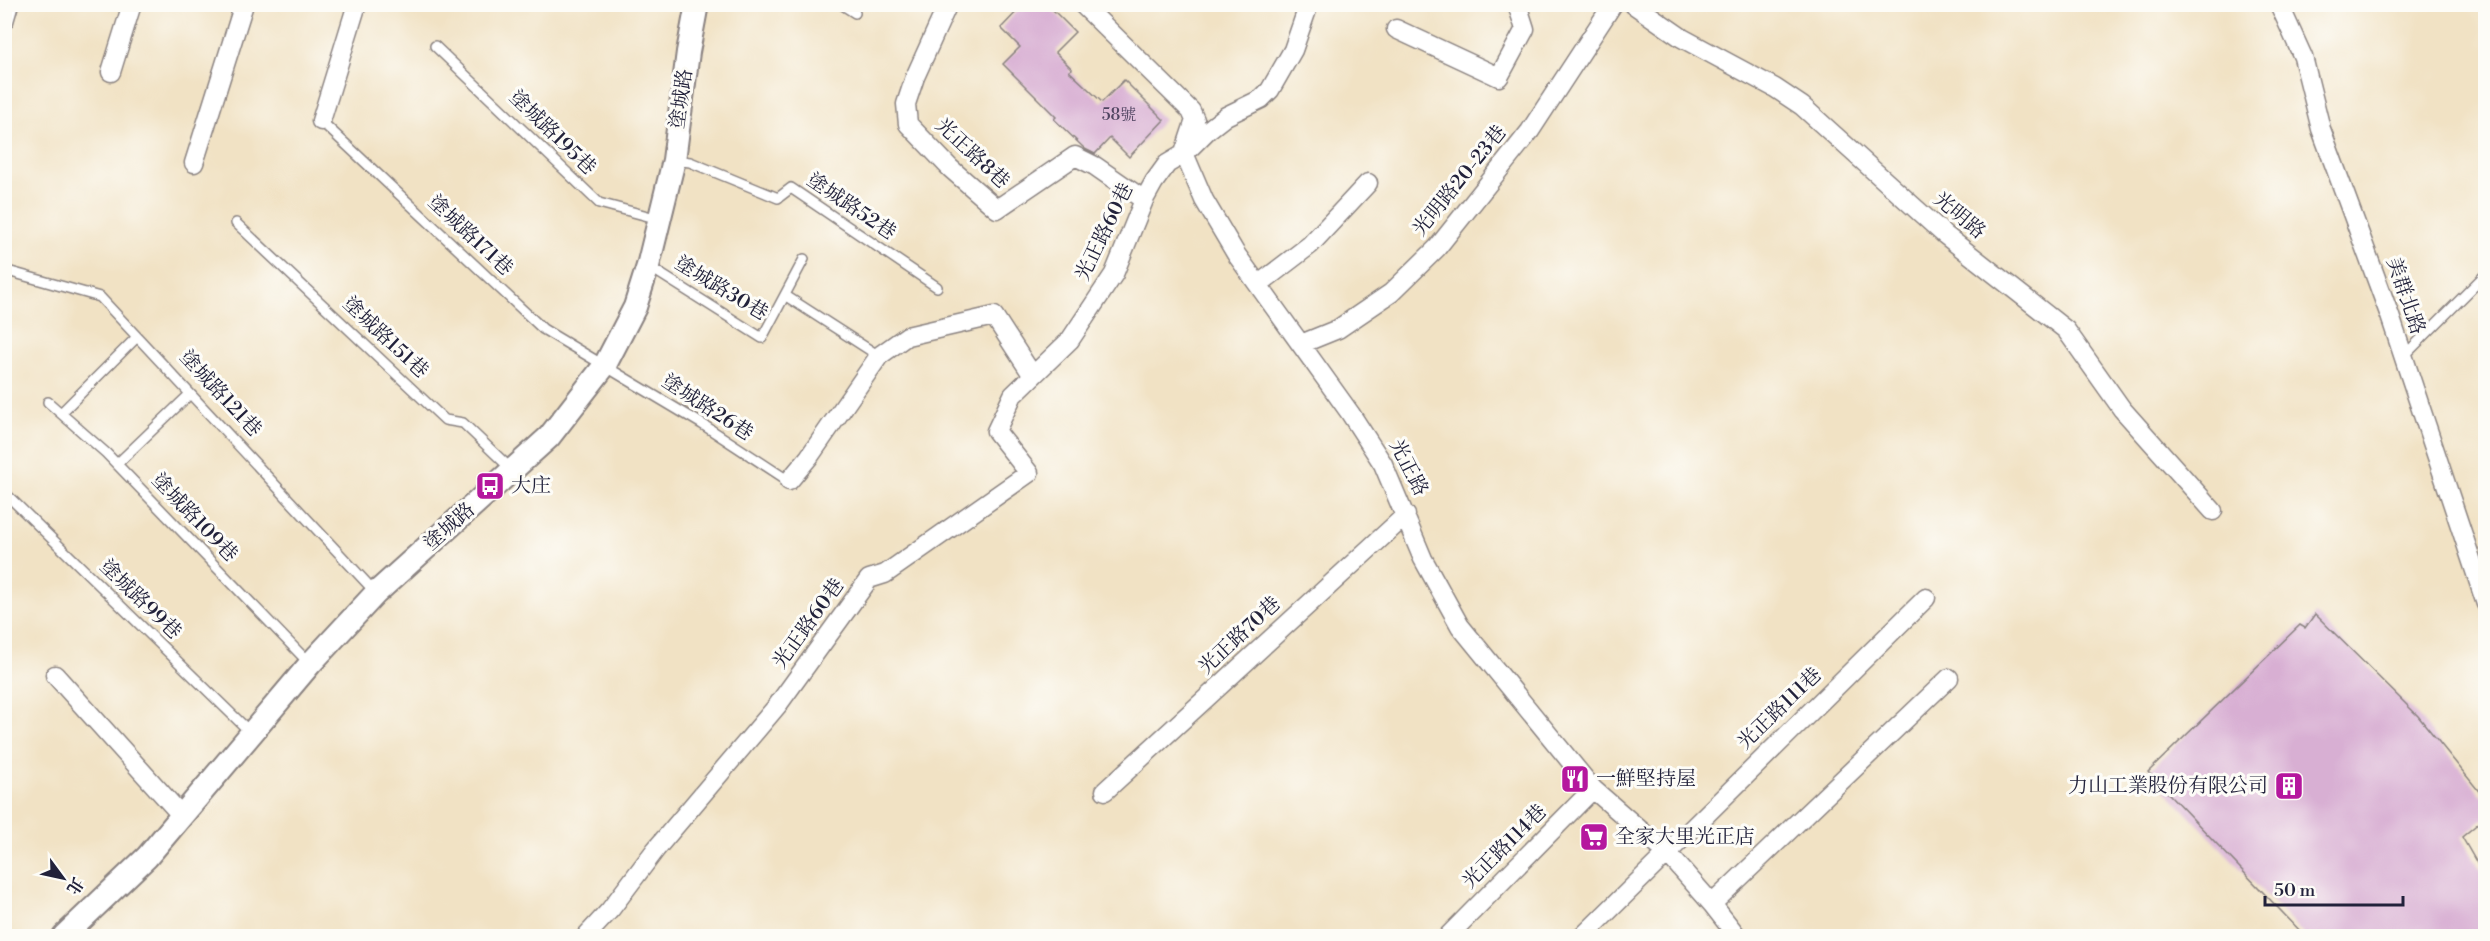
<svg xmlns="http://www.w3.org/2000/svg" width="2490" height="941" font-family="'Libre Bodoni','Noto Serif TC',serif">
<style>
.building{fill:#d8afd3}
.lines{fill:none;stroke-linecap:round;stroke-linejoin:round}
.service-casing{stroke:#8a8280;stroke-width:12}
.minor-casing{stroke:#8a8280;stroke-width:21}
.tertiary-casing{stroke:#8a8280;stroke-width:26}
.service{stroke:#fff;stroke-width:9}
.minor{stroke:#fff;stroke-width:18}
.tertiary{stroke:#fff;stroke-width:22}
.labels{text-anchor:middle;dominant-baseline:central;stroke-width:6;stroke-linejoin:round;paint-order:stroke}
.number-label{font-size:16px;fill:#504561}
.street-label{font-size:20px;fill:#22223b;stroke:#fdfcf7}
.poi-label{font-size:20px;fill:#22223b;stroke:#fdfcf7;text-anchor:start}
</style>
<rect width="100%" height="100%" fill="#fdfcf7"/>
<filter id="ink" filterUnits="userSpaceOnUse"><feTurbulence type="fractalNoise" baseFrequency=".0167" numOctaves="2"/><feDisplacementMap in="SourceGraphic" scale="12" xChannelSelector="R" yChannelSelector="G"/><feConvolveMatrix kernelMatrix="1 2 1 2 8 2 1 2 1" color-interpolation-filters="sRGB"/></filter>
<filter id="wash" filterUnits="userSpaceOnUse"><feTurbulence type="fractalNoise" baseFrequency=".008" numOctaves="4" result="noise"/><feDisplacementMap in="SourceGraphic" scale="24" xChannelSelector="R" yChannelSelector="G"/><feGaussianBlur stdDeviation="1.35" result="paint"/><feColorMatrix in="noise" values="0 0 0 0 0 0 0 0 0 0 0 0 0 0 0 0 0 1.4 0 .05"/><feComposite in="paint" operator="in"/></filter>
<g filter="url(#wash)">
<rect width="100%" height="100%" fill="#f1e2c4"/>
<g id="blocks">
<path class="building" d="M 1024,4 L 1047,4 L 1075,32 L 1055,52 L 1072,69 L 1069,71 L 1102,102 L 1124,80 L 1164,120 L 1129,157 L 1110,138 L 1095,154 L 1085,149 L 1054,119 L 1056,117 L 1003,64 L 1020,47 L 1001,28 Z
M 2315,614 L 2418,716 L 2486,800 L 2486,817 L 2462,837 L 2486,879 L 2486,932 L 2480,936 L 2305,936 L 2148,772 L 2300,625 L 2305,628 Z"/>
</g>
</g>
<g filter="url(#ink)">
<use href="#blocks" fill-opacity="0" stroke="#8a8280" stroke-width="1.5"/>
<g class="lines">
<g class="service-casing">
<path id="service" d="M 841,4 L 855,13
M 435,46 L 599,203 L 659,219
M 321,121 L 543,329 L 702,424 L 789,481
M 674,160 L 690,162 L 778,198 L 791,188 L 937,287
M 236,223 L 445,420 L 463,423 L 511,469
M 648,266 L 762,338 L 804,259
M 4,270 L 100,297 L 376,593
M 786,296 L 879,356
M 2403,357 L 2486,274
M 48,402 L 106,453 L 310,664
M 61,413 L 137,337
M 117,464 L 190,394
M 4,492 L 251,733"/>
</g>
<g class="minor-casing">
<path id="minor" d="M 948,4 L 915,77 L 906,104 L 908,124 L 950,168 L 997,209 L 1075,156 L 1095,166 L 1144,200
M 1082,4 L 1191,111 L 1195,120 L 1184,153 L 1204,200 L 1236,254 L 1350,413 L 1383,464 L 1423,559 L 1460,626 L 1593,789 L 1670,856 L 1712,904 L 1737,936
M 1633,4 L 1682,38 L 1775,88 L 1802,106 L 1945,235 L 2066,330 L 2122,409 L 2213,511
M 2279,4 L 2303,57 L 2321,129 L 2390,316 L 2486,604
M 4,21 L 9,4
M 1396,29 L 1499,77 L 1525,29 L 1517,4
M 111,72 L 132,4
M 321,121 L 357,4
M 194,163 L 244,4
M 1259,284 L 1310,245 L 1368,183
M 1301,344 L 1338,329 L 1391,293 L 1437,248 L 1530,131 L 1613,4
M 789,481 L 809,457 L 879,356 L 907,336 L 994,316 L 1033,376
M 55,675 L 182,816
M 1105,791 L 1406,515
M 1712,904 L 1949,678
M 586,936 L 610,910 L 656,849 L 777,706 L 869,579 L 885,574 L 1029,473 L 996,431 L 1013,395 L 1070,340 L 1114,274 L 1144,200 L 1154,182 L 1167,164 L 1184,154 L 1208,130 L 1226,116 L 1261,99 L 1270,90 L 1293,50 L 1309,4
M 1448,936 L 1593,789
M 1583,936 L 1926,598"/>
</g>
<g class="tertiary-casing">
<path id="tertiary" d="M 64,936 L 147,857 L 310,664 L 376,593 L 549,437 L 605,365 L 635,307 L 648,266 L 674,160 L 688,52 L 697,4"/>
</g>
<use href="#service" class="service"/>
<use href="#minor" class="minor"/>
<use href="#tertiary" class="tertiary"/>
</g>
</g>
<defs>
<g id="bus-square" transform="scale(1.5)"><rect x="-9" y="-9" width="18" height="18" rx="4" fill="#b5179e" stroke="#fdfcf7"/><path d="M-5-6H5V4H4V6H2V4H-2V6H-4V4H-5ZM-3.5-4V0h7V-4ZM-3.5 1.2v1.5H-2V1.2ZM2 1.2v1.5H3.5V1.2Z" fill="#fff"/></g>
<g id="restaurant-square" transform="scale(1.5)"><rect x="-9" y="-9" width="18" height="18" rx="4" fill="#b5179e" stroke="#fdfcf7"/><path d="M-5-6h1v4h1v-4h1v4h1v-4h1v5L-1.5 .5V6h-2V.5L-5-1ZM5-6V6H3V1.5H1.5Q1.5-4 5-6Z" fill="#fff"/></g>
<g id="building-square" transform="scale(1.5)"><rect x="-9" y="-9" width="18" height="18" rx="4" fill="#b5179e" stroke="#fdfcf7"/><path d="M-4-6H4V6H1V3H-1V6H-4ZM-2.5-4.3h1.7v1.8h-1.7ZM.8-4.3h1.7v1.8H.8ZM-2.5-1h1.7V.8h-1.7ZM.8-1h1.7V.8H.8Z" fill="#fff"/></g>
<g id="supermarket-square" transform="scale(1.5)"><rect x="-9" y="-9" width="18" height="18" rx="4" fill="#b5179e" stroke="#fdfcf7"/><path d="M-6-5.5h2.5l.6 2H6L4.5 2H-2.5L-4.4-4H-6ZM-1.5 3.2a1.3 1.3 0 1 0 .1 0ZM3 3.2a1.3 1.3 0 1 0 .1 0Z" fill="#fff"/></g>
</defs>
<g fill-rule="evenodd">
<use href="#bus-square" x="490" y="486"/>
<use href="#restaurant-square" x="1575" y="779"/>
<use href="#building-square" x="2289" y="786"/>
<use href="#supermarket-square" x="1594" y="837"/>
</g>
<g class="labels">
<g class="number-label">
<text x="1119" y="115">58號</text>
</g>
<g class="street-label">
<text transform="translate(682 99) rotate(-82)">塗城路</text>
<text transform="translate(552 133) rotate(44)">塗城路195巷</text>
<text transform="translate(972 154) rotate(43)">光正路8巷</text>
<text transform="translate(1460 181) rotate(-51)">光明路20-23巷</text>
<text transform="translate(851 207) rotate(34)">塗城路52巷</text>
<text transform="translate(1959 216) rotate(40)">光明路</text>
<text transform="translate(1105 232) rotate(-64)">光正路60巷</text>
<text transform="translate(470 236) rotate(43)">塗城路171巷</text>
<text transform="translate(721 289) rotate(31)">塗城路30巷</text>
<text transform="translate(2405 296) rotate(71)">美群北路</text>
<text transform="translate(385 338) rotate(43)">塗城路151巷</text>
<text transform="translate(220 394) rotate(47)">塗城路121巷</text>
<text transform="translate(707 408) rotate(33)">塗城路26巷</text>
<text transform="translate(1408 468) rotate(63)">光正路</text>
<text transform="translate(194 518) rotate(46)">塗城路109巷</text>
<text transform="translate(450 527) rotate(-42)">塗城路</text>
<text transform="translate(140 600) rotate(44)">塗城路99巷</text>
<text transform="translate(809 624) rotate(-54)">光正路60巷</text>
<text transform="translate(1240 636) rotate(-43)">光正路70巷</text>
<text transform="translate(1780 709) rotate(-44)">光正路111巷</text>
<text transform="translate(1505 847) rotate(-45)">光正路114巷</text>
</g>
<g class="poi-label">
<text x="511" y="486">大庄</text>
<text x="1596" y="779">一鮮堅持屋</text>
<text x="2268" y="786" text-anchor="end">力山工業股份有限公司</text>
<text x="1615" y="837">全家大里光正店</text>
</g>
</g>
<rect width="2490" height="941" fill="none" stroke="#fdfcf7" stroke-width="24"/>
<g transform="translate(63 878) rotate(123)" stroke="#fdfcf7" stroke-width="4.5" paint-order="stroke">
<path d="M0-4.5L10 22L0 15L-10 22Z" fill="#22223b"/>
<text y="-9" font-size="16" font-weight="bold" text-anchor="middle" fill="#22223b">北</text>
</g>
<path d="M2265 896v9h138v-9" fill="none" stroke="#22223b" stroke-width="3"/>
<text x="2274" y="896" font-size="18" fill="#22223b" stroke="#fdfcf7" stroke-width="4.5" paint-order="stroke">50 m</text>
</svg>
